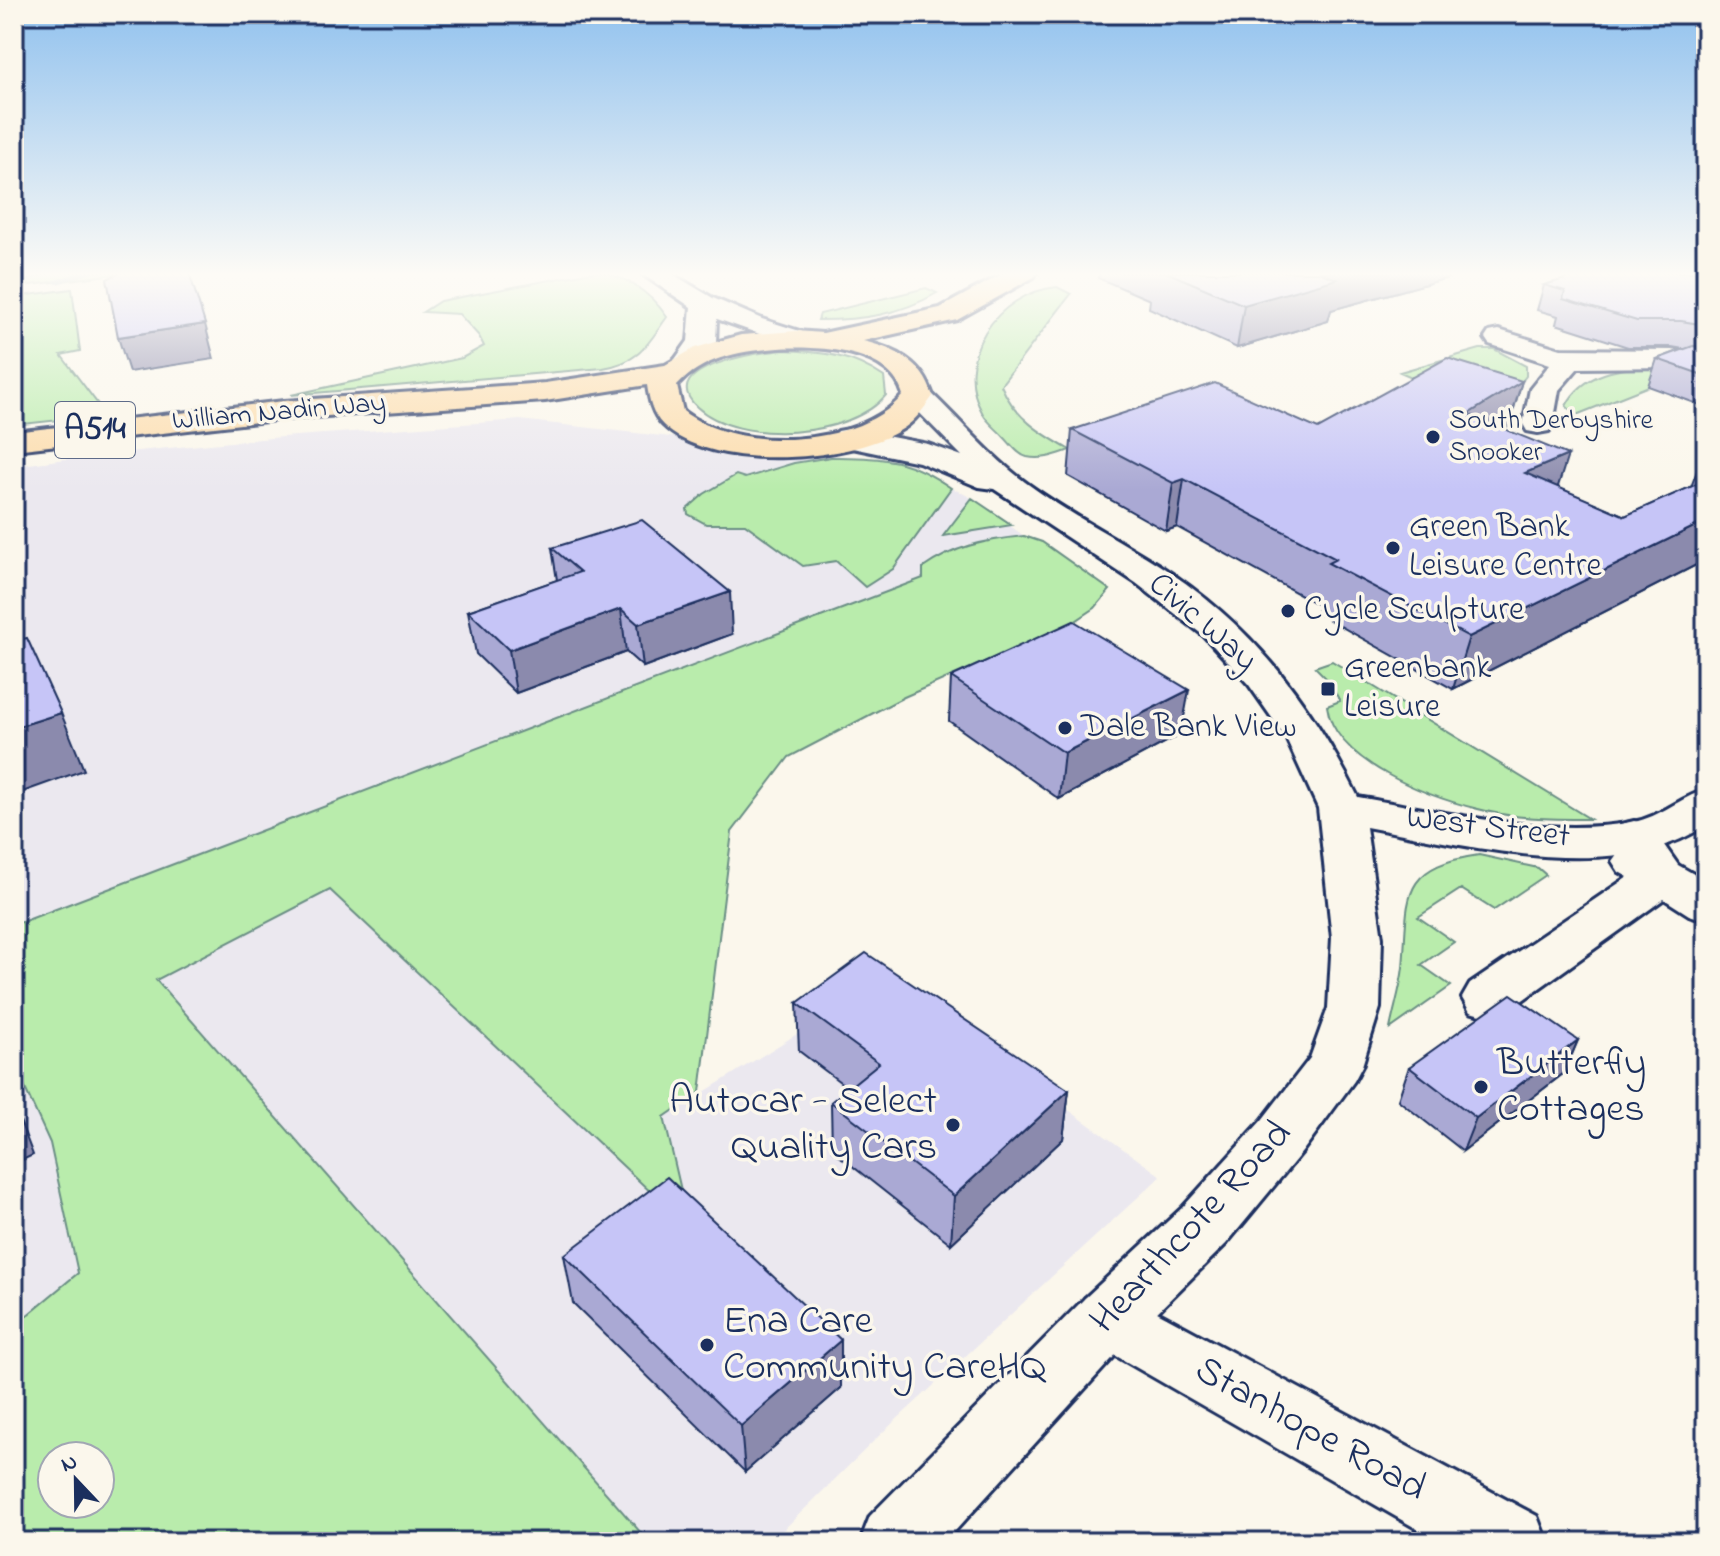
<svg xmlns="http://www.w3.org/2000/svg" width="1720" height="1556" font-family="'Indie Flower',sans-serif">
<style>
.built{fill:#ebe8ef;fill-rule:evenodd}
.green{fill:#b9ecac;stroke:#6a8e85;stroke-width:2;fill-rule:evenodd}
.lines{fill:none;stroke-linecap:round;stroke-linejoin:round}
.stream{fill:#7393ba;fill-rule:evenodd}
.minor-casing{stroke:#1b2f5e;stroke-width:6}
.tertiary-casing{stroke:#1b2f5e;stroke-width:6}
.primary-casing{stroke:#1b2f5e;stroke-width:6}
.minor{fill:#fbf7ec;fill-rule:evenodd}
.tertiary{fill:#fbf7ec;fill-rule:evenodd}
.primary{fill:#fcdcac;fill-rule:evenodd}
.wall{fill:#aaa9d4;stroke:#1b2f5e;stroke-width:2}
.shaded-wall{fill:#8b8aad;stroke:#1b2f5e;stroke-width:2}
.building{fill:#c6c5f7;stroke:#1b2f5e;stroke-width:2}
.poi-dot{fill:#1b2f5e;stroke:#fbf7ec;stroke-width:3}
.labels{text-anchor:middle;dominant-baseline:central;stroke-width:7;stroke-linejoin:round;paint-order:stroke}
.far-street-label{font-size:28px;fill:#1b2f5e;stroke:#fbf7ec}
.far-poi-label{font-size:28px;fill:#1b2f5e;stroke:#fbf7ec;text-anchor:start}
.shield{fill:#fbf7ec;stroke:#5e6b89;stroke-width:2}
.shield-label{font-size:32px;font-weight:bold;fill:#1b2f5e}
.poi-label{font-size:34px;fill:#1b2f5e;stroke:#fbf7ec;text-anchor:start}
.street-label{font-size:34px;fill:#1b2f5e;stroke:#fbf7ec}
.near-poi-label{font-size:40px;fill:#1b2f5e;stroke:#fbf7ec;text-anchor:start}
.near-street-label{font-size:40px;fill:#1b2f5e;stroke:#fbf7ec}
</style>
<rect width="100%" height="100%" fill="#fbf7ec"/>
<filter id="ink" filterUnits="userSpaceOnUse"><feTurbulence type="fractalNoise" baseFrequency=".0125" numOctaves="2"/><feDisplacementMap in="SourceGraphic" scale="16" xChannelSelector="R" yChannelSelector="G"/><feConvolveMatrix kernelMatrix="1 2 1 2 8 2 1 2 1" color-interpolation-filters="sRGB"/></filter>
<g filter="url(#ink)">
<path class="built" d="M 520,420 L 901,463 L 972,498 L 1024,536 L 965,545 L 924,577 L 64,907 L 156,980 L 329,890 L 689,1228 L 664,1117 L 885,979 L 1161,1176 L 882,1433 L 771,1542 L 14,1542 L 14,466 L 96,455 L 282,437 ZM 52,1456 L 100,1456 L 100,1504 L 52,1504 Z"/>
<path class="green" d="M 53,272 L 131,272 L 14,287 L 14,284 Z
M 592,272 C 622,272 651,293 667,317 C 647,345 640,362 603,368 L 291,395 L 462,358 L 484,346 L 479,336 L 459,314 L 423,312 L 440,301 Z
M 1057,287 L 1071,294 L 1001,385 C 1014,417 1040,433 1070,450 C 1055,455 1043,460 1027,457 C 1018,455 1011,444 1004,437 C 998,430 988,423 983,414 C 951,358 997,293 1057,287 Z
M 926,288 L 937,293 C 899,315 862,320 818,320 L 820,314 Z
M 72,289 L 80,351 L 61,355 L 106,415 L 14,425 L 14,297 Z
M 1480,349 L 1494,349 L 1526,366 L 1526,376 L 1513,393 L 1421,381 L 1400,372 Z
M 784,350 C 823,352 852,355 884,377 L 886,395 C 851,438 739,446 697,407 C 653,366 764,352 784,350 Z
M 1656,366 L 1684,372 L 1576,415 L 1566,406 C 1583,372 1620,368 1656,366 Z
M 831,457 C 885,458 906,457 951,488 L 893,569 L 865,587 L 836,561 L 803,566 L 745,524 L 706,524 L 688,514 L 687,509 L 704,494 L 736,475 L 745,478 L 794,463 Z
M 972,498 L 1012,525 L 943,536 Z
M 1024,536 L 1042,542 L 1110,590 L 1095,608 L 1071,624 L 904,697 L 789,757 L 732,832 L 700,1092 L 664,1117 L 690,1229 L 330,890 L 156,980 L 649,1542 L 15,1542 L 19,1430 L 14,1416 L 14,1326 L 78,1273 L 50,1143 L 14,1064 L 14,925 L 923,578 L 923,568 C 954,546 986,540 1024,536 ZM 52,1456 L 100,1456 L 100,1504 L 52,1504 Z
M 1332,661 L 1590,819 C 1553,819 1514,819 1478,809 C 1429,797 1334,762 1327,706 L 1340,701 L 1328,680 L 1315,667 Z
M 1479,855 L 1538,868 L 1546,875 L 1494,910 L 1461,889 L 1418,917 L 1454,942 L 1421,965 L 1451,986 L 1390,1029 C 1394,1008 1401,987 1403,967 C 1409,899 1397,867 1479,855 Z"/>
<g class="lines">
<path class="stream" d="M 80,272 L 96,272 L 57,284 L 52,281 Z"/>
<g class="minor-casing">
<path id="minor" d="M 1499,330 L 1561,349 L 1672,350 L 1706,355 L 1706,373 L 1672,367 L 1578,368 L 1559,390 L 1553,424 L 1549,431 L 1538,433 L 1527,431 L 1523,424 L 1530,389 L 1550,364 L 1489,344 L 1485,338 L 1489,332 Z
M 1634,821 L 1650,825 L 1678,865 L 1706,881 L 1706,920 L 1689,915 L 1664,899 L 1506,1012 L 1488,1017 L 1470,1012 L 1462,998 L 1470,984 L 1628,877 L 1619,872 L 1612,861 L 1620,850 L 1611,836 L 1618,825 Z
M 1108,1289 L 1131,1298 L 1537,1516 L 1547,1542 L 1440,1542 L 1085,1338 L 1076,1318 L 1085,1298 Z"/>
</g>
<g class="tertiary-casing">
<path id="tertiary" d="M 639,272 L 669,272 L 713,298 L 762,319 L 806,333 L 810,339 L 806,345 L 796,347 L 717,319 L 716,342 L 697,368 L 687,370 L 677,368 L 673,362 L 688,341 L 691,307 Z
M 918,387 L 928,390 C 960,420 990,456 1025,482 C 1067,513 1115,537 1159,565 C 1252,625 1309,699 1358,797 C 1444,812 1547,838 1633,822 C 1661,817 1680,797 1706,790 L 1706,825 C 1617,886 1465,845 1366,827 L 1382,938 L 1380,1008 L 1362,1066 L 1354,1081 L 1302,1152 L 1226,1244 L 1131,1338 L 945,1542 L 860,1542 L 870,1516 L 1085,1298 L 1182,1208 L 1262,1120 L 1310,1058 L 1328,1008 L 1332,938 L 1318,808 L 1286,738 L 1249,685 L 1204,636 L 1136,583 L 994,489 L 979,487 L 919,462 L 838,445 L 833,438 L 838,431 L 849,429 L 928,444 L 962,456 L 903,396 L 908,390 Z"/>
</g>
<g class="primary-casing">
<path id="primary" d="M 1006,272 L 1037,272 L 1034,277 L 957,320 L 863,341 C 896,349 922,361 933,396 C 925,407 916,420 904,428 C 851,463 710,472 663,425 C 652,414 649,399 647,385 L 545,401 L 284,419 L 14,450 L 14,432 L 284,401 L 545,383 L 665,365 L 695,348 L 741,335 L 796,331 L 823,333 L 940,308 ZM 778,348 C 819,346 890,349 903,395 C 859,448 736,453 683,411 L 677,386 C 703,357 740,351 778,348 Z"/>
</g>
<use href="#minor" class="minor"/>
<use href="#tertiary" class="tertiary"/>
<use href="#primary" class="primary"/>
</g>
<path class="wall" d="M 1099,272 L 1450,272 L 1448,278 L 1331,310 L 1328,321 L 1237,348 L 1149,308 L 1150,300 L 1098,278 Z
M 1706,272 L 1706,407 L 1648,386 L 1657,359 L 1684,349 L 1672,347 L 1628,347 L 1556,324 L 1558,316 L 1537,310 L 1544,285 L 1569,278 Z
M 1522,381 L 1509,425 L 1504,429 L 1558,488 L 1625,516 L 1691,487 L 1701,460 L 1706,458 L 1706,563 L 1702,562 L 1453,689 L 1317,613 L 1319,605 L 1177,527 L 1166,531 L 1068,476 L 1072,430 L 1318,429 Z
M 552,548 L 732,634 L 643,667 L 626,652 L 516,693 L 476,654 L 468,611 L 557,580 Z
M 951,677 L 1181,734 L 1059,799 L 949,721 Z
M 797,1003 L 1069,1090 L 1063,1139 L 951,1244 L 832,1150 L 831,1102 L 848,1088 L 799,1051 Z
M 1578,1040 L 1564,1073 L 1463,1151 L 1398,1100 L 1409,1067 Z
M 564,1255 L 841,1388 L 745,1472 L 573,1303 Z"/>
<path class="shaded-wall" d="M 1324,272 L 1450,272 L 1448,278 L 1331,310 L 1328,321 L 1237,348 L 1244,305 Z
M 205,324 L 214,359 L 129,372 L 118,337 Z
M 1522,381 L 1509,425 L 1456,459 L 1468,414 Z
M 1568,455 L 1553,502 L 1525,473 Z
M 1184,479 L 1177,527 L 1166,531 L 1173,483 Z
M 1706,521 L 1706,553 L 1702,562 L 1453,689 L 1469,637 Z
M 730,592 L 732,634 L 643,667 L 638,624 Z
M 621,609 L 626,652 L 516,693 L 509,650 Z
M 1189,690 L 1181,734 L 1059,799 L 1064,753 Z
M 61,713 L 84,770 L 14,795 L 14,728 Z
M 1578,1040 L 1564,1073 L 1463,1151 L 1476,1118 Z
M 1069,1090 L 1063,1139 L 951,1244 L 954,1196 Z
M 14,1105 L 33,1155 L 14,1164 Z
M 841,1340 L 841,1388 L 745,1472 L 741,1426 Z"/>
<path class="building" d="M 121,272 L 189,272 L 205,324 L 118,337 L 107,279 Z
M 1166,272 L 1324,272 L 1321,273 L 1337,279 L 1244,305 Z
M 1570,272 L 1706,272 L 1706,325 L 1681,321 L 1637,321 L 1563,299 L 1565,291 L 1544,285 L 1569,278 Z
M 1693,346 L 1706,347 L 1706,376 L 1657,359 Z
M 1447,358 L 1522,381 L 1468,414 L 1568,455 L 1525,473 L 1625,516 L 1706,480 L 1706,521 L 1469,637 L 1328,563 L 1336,559 L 1184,479 L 1173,483 L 1072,430 L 1215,383 L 1318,429 Z
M 642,520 L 730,592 L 638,624 L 621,609 L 509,650 L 468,611 L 580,572 L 552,548 Z
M 1074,621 L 1189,690 L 1064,753 L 951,677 Z
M 27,638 L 61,713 L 14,728 L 14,641 Z
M 866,953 L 1069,1090 L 954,1196 L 831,1102 L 879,1063 L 797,1003 Z
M 1511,994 L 1578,1040 L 1476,1118 L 1409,1067 Z
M 667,1177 L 841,1340 L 741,1426 L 564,1255 Z"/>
</g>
<linearGradient id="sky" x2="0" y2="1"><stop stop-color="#90c1ee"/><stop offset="0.56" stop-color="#fdfbf6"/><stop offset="1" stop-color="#fdfbf6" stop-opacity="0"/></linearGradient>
<rect width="1720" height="490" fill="url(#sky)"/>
<g class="poi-dot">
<circle cx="1433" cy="437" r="8"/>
<circle cx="1393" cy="548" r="8"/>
<circle cx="1288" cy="611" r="8"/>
<rect x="1320" y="681" width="16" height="16" rx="4"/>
<circle cx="1065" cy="728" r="8"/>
<circle cx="1481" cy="1087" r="8"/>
<circle cx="953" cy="1125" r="8"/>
<circle cx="707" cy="1345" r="8"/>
</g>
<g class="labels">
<g class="far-street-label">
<text transform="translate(279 413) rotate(-5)">William Nadin Way</text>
</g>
<g class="far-poi-label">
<text x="1449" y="421">South Derbyshire<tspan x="1449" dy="32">Snooker</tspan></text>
</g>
<rect class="shield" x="55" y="402" width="80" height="56" rx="6"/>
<g class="shield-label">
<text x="95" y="430">A514</text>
</g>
<g class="poi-label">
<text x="1409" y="528">Green Bank<tspan x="1409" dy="39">Leisure Centre</tspan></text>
<text x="1304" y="611">Cycle Sculpture</text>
<text x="1344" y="669">Greenbank<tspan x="1344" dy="39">Leisure</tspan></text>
<text x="1081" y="728">Dale Bank View</text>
</g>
<g class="street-label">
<text transform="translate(1202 623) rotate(41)">Civic Way</text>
<text transform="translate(1488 828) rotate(7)">West Street</text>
</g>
<g class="near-poi-label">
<text x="1497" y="1064">Butterfly<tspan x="1497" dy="46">Cottages</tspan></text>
<text x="937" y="1102" text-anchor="end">Autocar - Select<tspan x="937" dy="46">Quality Cars</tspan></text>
<text x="723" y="1322">Ena Care<tspan x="723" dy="46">Community CareHQ</tspan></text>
</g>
<g class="near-street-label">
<text transform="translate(1192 1228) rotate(-47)">Hearthcote Road</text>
<text transform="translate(1310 1430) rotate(29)">Stanhope Road</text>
</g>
</g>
<rect width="1720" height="1556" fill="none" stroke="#fbf7ec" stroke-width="48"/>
<rect x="24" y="24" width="1672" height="1508" fill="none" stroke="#1b2f5e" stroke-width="3" filter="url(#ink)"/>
<g transform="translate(76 1480) rotate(338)"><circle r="38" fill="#fbf7ec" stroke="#a1a7b3" stroke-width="2"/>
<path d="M0-6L14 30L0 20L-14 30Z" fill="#1b2f5e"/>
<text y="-12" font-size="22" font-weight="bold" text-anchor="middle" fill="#1b2f5e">N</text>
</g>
</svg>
